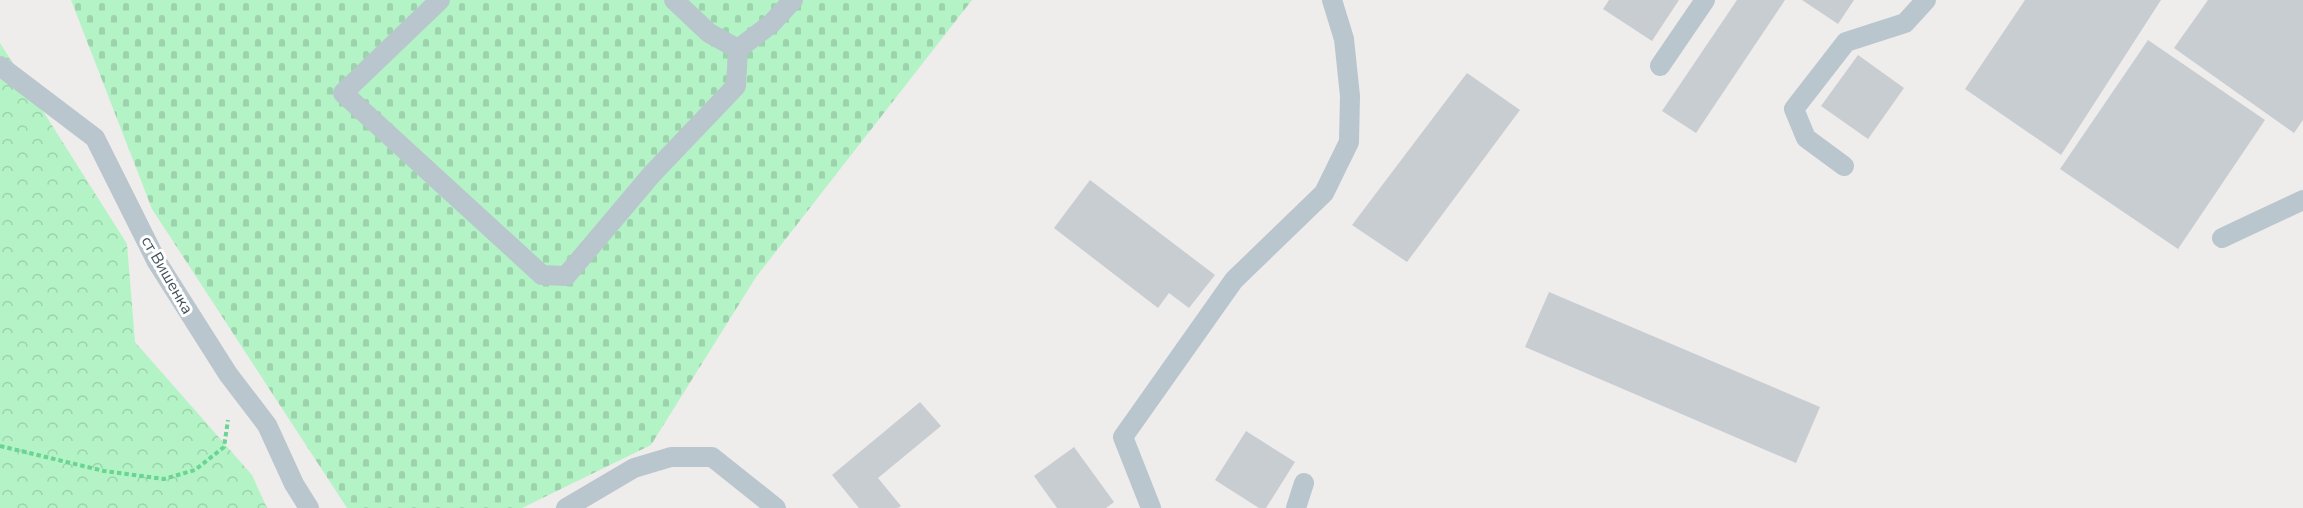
<svg xmlns="http://www.w3.org/2000/svg" width="2303" height="508" font-family="'Nunito Sans',sans-serif">
<style>
.forest{fill:url(#forest-crowns)}
.cemetery{fill:url(#cemetery-stones)}
.building{fill:#c8cdd2}
.lines{fill:none;stroke-linecap:round;stroke-linejoin:round}
.path{stroke:#69d493;stroke-width:4;stroke-dasharray:4.5 3;stroke-linecap:butt}
.service{stroke:#b9c6cd;stroke-width:20}
.labels{text-anchor:middle;dominant-baseline:central;stroke-width:6;stroke-linejoin:round;paint-order:stroke}
.street-label{font-size:16px;fill:#43535b;stroke:#fff}
</style>
<defs>
<pattern id="forest-crowns" width="20" height="18" patternUnits="userSpaceOnUse" patternTransform="scale(1.5)"><rect width="20" height="18" fill="#b4f3c5"/><path d="M2 6a3 3 0 1 1 6 0M12 15a3 3 0 1 1 6 0" fill="none" stroke="#9cd2ac"/></pattern>
<pattern id="cemetery-stones" width="16" height="16" patternUnits="userSpaceOnUse" patternTransform="scale(1.5)"><rect width="16" height="16" fill="#b4f3c5"/><path d="M2 7V4a2 2 0 0 1 4 0v3zM10 15v-3a2 2 0 0 1 4 0v3z" fill="#9cd2ac"/></pattern>
</defs>
<rect width="100%" height="100%" fill="#efecec"/>
<path class="forest" d="M 0,43 L 127,244 L 135,342 L 252,475 L 267,508 L 0,508 Z"/>
<path class="cemetery" d="M 71,0 L 972,0 L 756,277 L 651,445 L 522,508 L 347,508 L 152,209 Z"/>
<path class="building" d="M 1609,0 L 1679,0 L 1652,41 L 1603,9 Z
M 1737,0 L 1785,0 L 1696,133 L 1662,111 Z
M 1802,0 L 1854,0 L 1838,24 Z
M 2025,0 L 2161,0 L 2061,155 L 1965,89 Z
M 2208,0 L 2303,0 L 2303,120 L 2294,133 L 2174,48 Z
M 2148,40 L 2265,120 L 2178,249 L 2060,169 Z
M 1858,55 L 1904,88 L 1868,139 L 1821,106 Z
M 1467,73 L 1520,110 L 1407,262 L 1352,225 Z
M 1090,180 L 1215,275 L 1189,308 L 1169,293 L 1158,308 L 1054,228 Z
M 1549,292 L 1820,407 L 1796,463 L 1525,347 Z
M 920,402 L 941,426 L 878,478 L 901,506 L 898,508 L 859,508 L 832,475 Z
M 1246,431 L 1295,462 L 1266,508 L 1259,508 L 1215,480 Z
M 1074,447 L 1114,502 L 1106,508 L 1057,508 L 1034,476 Z"/>
<g class="lines">
<path class="path" d="M 0,446 L 104,471 L 164,479 L 195,470 L 224,447 L 228,420"/>
<path class="service" d="M 440,0 L 343,93 L 542,275 L 566,276 L 652,174 L 736,86 L 738,49 L 771,24 L 793,0
M 674,0 L 709,33 L 738,49
M 0,66 L 95,138 L 157,262 L 228,374 L 267,425 L 294,484 L 309,508
M 1660,66 L 1705,0
M 1844,166 L 1806,138 L 1794,109 L 1846,42 L 1905,23 L 1926,0
M 2222,238 L 2303,200
M 566,508 L 634,468 L 671,457 L 712,457 L 776,508
M 1151,508 L 1123,437 L 1234,280 L 1324,193 L 1349,142 L 1350,96 L 1344,39 L 1332,0
M 1296,508 L 1304,483"/>
</g>
<g class="labels">
<g class="street-label">
<text transform="translate(167 275) rotate(60)">ст Вишенка</text>
</g>
</g>
</svg>
